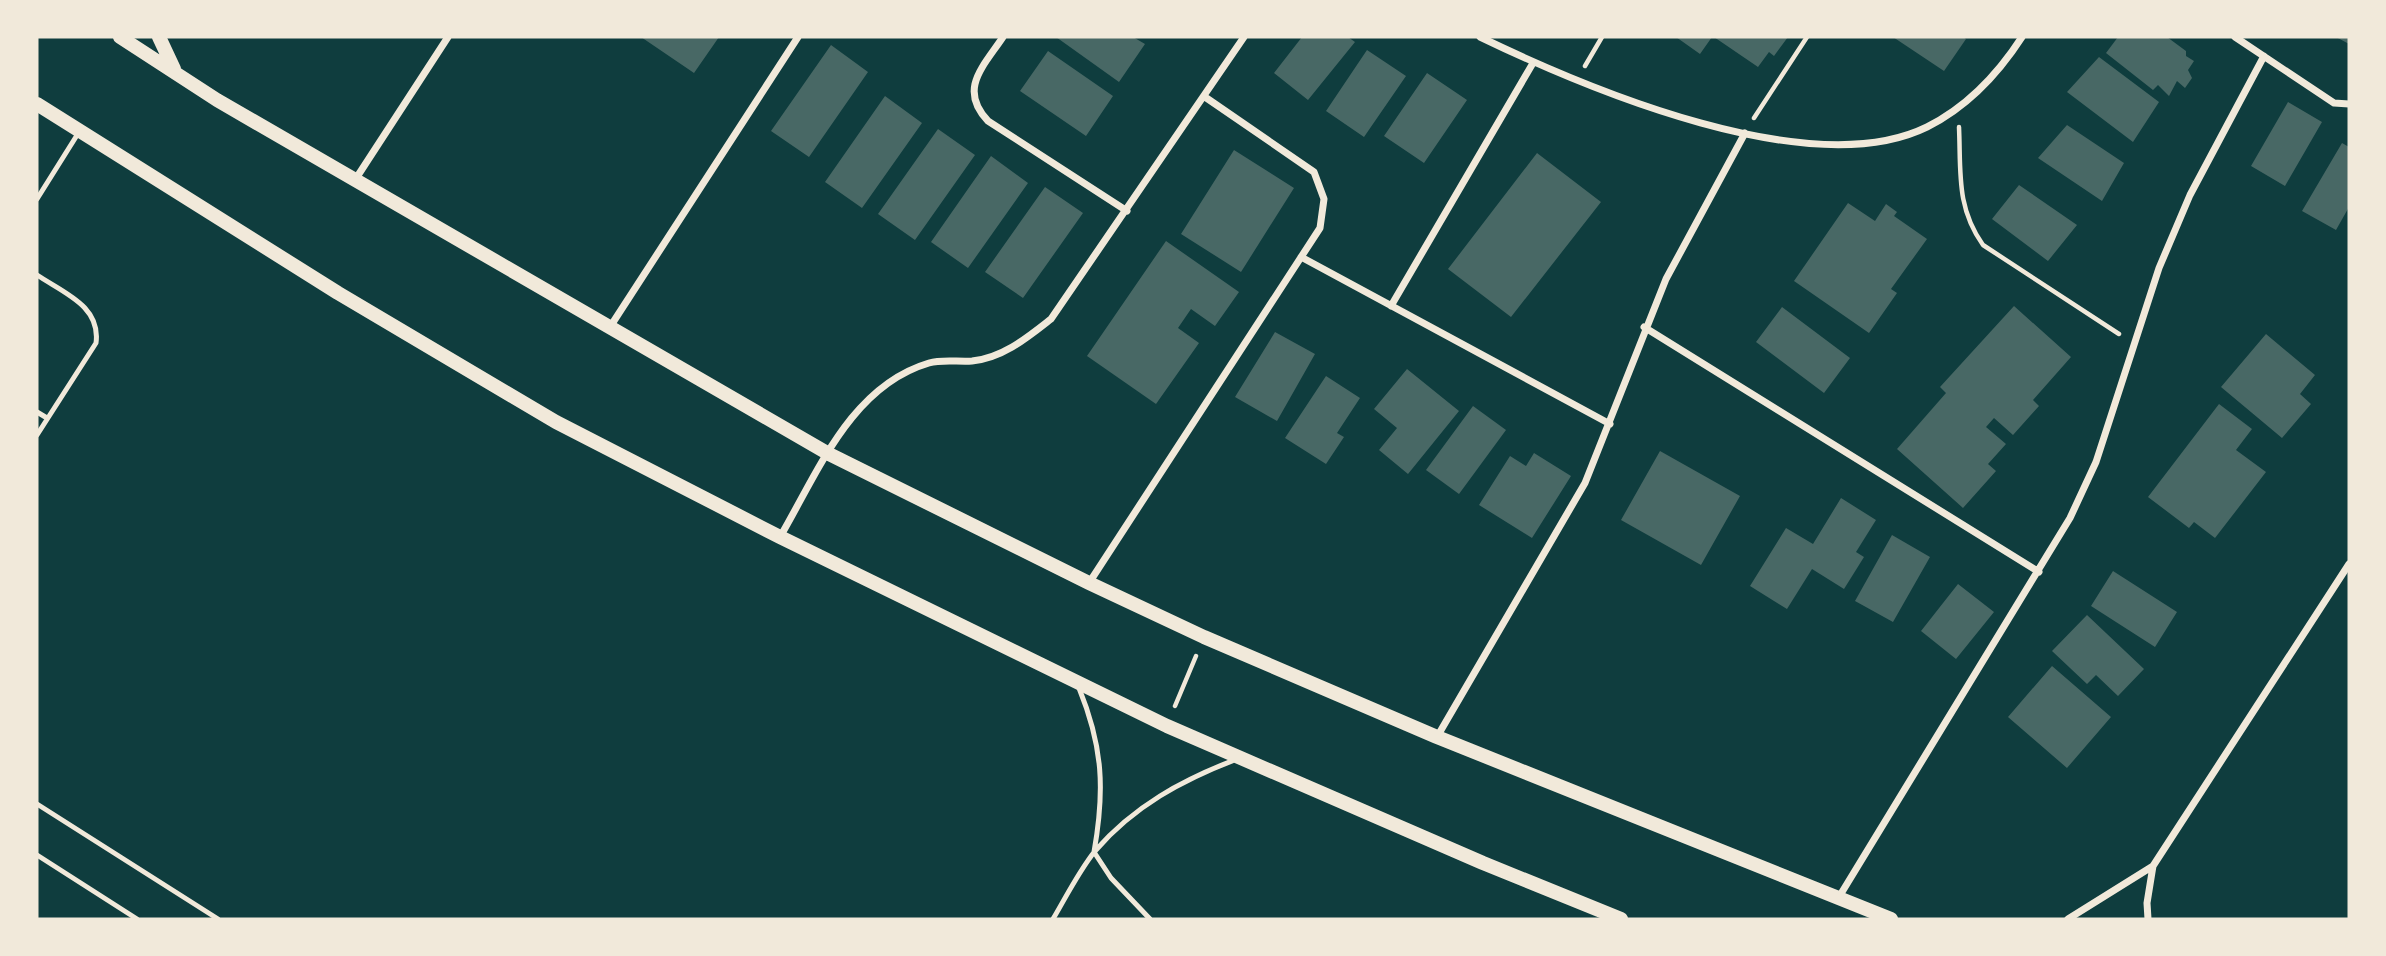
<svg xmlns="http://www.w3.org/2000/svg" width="2386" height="956" font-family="'Crimson Pro',serif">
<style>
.building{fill:#486865}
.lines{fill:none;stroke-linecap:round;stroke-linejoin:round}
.path{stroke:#f1e9da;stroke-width:4.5}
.service{stroke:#f1e9da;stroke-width:5}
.minor{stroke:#f1e9da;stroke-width:7}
.secondary{stroke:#f1e9da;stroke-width:14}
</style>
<rect width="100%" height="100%" fill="#0f3d3e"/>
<path class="building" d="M 641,37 L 719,37 L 694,73 Z
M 1056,37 L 1133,37 L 1145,44 L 1119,82 Z
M 1302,37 L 1348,37 L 1355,42 L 1308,100 L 1274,73 Z
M 1676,37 L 1712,37 L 1700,54 Z
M 1714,37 L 1788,37 L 1774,56 L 1769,52 L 1758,67 Z
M 1893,37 L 1963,37 L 1966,39 L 1944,71 Z
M 2118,37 L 2167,37 L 2186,51 L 2186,56 L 2194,61 L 2188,70 L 2192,78 L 2185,88 L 2177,81 L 2169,96 L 2158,85 L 2153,90 L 2106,53 Z
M 2336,37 L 2349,37 L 2349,44 Z
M 831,45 L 868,72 L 809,157 L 771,131 Z
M 1367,50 L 1406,76 L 1364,137 L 1326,111 Z
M 1048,51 L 1113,96 L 1086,136 L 1020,91 Z
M 2099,57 L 2159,102 L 2133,142 L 2067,92 Z
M 1427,73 L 1467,100 L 1424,163 L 1384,136 Z
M 885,96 L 922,123 L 862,208 L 825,182 Z
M 2288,102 L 2322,122 L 2285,186 L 2251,166 Z
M 2067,125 L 2124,163 L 2102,201 L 2038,158 Z
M 938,129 L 975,155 L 915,240 L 878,214 Z
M 2342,143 L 2349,147 L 2349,207 L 2336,230 L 2302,211 Z
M 1234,150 L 1294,188 L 1241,272 L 1181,234 Z
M 1537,153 L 1601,202 L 1511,317 L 1448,269 Z
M 991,156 L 1028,183 L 968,268 L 931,242 Z
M 2019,185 L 2077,225 L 2048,261 L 1992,219 Z
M 1045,187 L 1083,213 L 1023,298 L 985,272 Z
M 1848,203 L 1875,221 L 1886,204 L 1897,212 L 1894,216 L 1927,239 L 1891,289 L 1897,293 L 1869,333 L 1794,281 Z
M 1166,241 L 1239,292 L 1215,326 L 1191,309 L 1178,328 L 1199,343 L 1156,404 L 1087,356 Z
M 2014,306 L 2071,357 L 2033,400 L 2039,406 L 2013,435 L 1994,418 L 1986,427 L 2006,444 L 1988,464 L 1996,471 L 1963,508 L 1897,449 L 1946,393 L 1940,387 Z
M 1782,307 L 1850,358 L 1824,393 L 1756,342 Z
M 1275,332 L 1315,354 L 1277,421 L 1235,397 Z
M 2266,334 L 2315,375 L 2300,394 L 2311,404 L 2282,438 L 2221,387 Z
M 1407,369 L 1459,411 L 1408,474 L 1379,450 L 1397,428 L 1374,409 Z
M 1326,376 L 1360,398 L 1337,433 L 1344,437 L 1326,464 L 1285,438 Z
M 2219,404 L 2252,429 L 2236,450 L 2266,472 L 2215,538 L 2194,522 L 2189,528 L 2148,497 Z
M 1473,406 L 1506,430 L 1459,494 L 1426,470 Z
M 1660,451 L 1740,496 L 1701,565 L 1621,520 Z
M 1534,453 L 1571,476 L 1532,538 L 1479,505 L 1510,456 L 1526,466 Z
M 1841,498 L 1876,520 L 1856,552 L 1864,557 L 1844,589 L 1812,569 L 1787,609 L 1750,586 L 1786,528 L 1813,544 Z
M 1892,535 L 1930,557 L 1893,622 L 1855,601 Z
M 2113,571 L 2177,612 L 2155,647 L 2091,606 Z
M 1958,584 L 1994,612 L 1956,659 L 1921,631 Z
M 2087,615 L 2144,669 L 2118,696 L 2096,675 L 2087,684 L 2052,651 Z
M 2052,666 L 2111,717 L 2067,768 L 2008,717 Z"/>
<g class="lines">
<path class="path" d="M 1585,66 L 1602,37
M 1754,118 L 1807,37
M 1959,127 C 1961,172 1956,207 1983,245 L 2119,334
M 1175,706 L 1196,656"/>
<path class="service" d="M 37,199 L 79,132
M 37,275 C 64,293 101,306 96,343 L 37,435
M 37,412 L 47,418
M 1079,688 C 1103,747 1105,790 1094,852 L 1111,878 L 1150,919
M 37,804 L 218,919
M 37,855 L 137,919
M 1053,919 C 1066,897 1079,871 1095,851 C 1134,806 1182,780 1237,759"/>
<path class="minor" d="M 1003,37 C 983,67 958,89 988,121 L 1127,211
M 1480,37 C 1588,89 1811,184 1927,127 C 1967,107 1998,74 2022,37
M 2235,37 L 2334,103 L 2349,104
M 355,180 L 448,37
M 1301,257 L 1610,424
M 1391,306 L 1533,63
M 610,327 L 798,37
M 1644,327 L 2039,572
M 780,537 C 818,472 851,386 929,363 C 942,359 958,362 972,361 C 1003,358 1028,337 1051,319 L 1244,37
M 1089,583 L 1320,228 L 1324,199 L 1314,172 L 1205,97
M 1437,737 L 1585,483 L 1666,279 L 1745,133
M 1839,897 L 2070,518 L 2096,462 L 2159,268 L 2190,195 L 2264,56
M 2068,919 L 2153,866 L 2349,564
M 2148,919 L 2147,903 L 2153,866"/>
<path class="secondary" d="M 120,37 L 217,100 L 829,454 L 1089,583 L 1204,637 L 1437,737 L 1891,919
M 159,37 L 174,69
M 37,104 L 338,293 L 556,422 L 780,537 L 1167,726 L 1483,863 L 1621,919"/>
</g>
<rect width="2386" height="956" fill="none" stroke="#f1e9da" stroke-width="77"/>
</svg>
